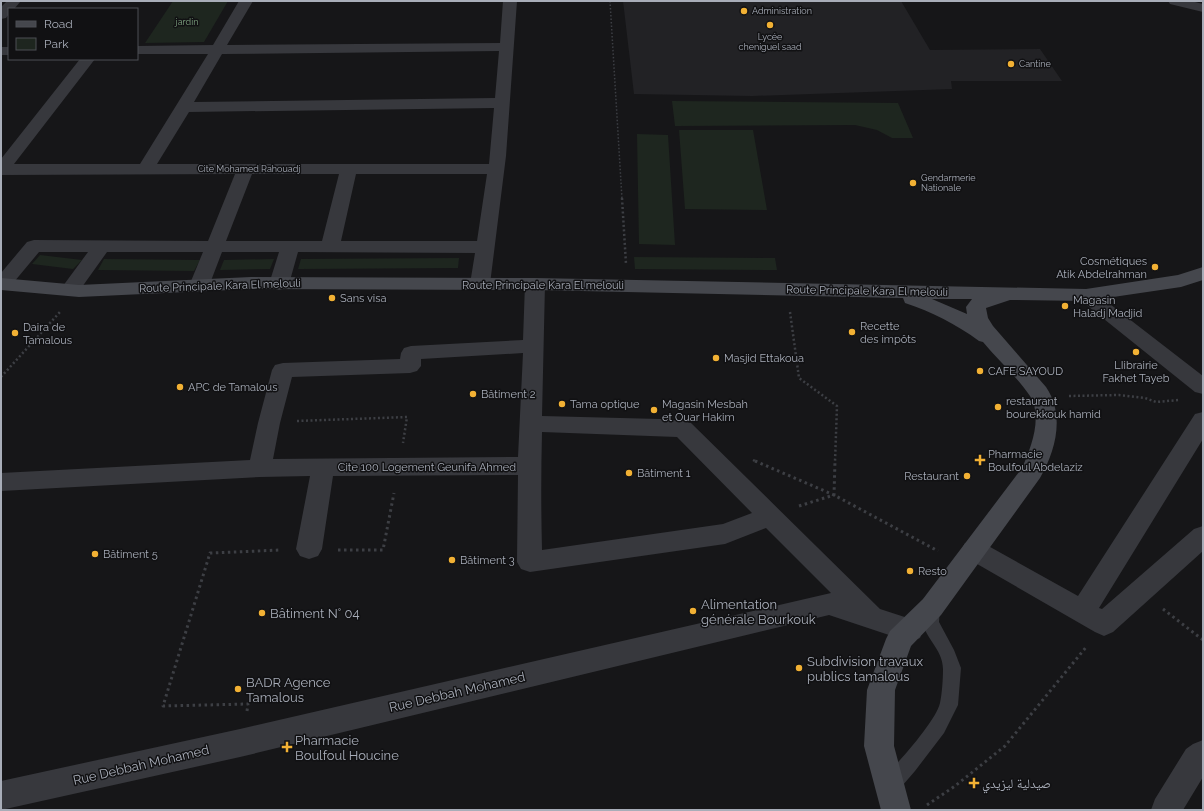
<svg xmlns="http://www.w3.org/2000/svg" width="1204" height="811" font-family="Raleway,'Noto Naskh Arabic',sans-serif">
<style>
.built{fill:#222225}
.green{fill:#1e261f}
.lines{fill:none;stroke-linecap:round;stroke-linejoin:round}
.path-far2{stroke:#3d3f44;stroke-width:1.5;stroke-dasharray:1.5 2;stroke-linecap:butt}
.path-far1{stroke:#3d3f44;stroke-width:2.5;stroke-dasharray:2 2.5;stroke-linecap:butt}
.path{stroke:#3d3f44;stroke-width:3;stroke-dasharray:2.5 3.5;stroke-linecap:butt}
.lane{fill:#37383d;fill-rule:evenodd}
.street{fill:#37383d;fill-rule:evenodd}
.secondary{fill:#45474d;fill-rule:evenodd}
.poi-dot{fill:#f2b134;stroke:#111113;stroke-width:1.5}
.labels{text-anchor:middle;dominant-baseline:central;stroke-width:3;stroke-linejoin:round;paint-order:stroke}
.far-poi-label{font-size:9px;fill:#a8adb8;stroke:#111113;text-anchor:start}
.far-park-label{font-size:9px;fill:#7fa381;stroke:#111113}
.far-street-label{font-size:9px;fill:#a8adb8;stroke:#111113}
.poi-label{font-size:11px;fill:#a8adb8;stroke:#111113;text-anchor:start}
.street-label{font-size:11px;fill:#a8adb8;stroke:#111113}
.near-poi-label{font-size:13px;fill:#a8adb8;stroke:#111113;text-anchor:start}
.near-street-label{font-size:13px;fill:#a8adb8;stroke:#111113}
</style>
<rect width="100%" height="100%" fill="#161618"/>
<path class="built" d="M 623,1 L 901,1 L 930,50 L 1040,49 L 1062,81 L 951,81 L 952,89 L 752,96 L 634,94 Z"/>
<path class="green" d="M 173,1 L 228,1 L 204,42 L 145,43 Z
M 672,101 L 898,103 L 913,138 L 892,138 L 877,130 L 855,125 L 675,126 Z
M 679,130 L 753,130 L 767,210 L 685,209 Z
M 637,134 L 668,135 L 675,245 L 639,244 Z
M 40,255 L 82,260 L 73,269 L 32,264 Z
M 634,257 L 775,258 L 777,270 L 635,269 Z
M 459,258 L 458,268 L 298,269 L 301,259 Z
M 104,259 L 200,260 L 194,271 L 98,270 Z
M 274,259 L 270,269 L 220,270 L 224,260 Z"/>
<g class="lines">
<path class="path-far2" d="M 610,1 L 622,199"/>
<path class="path-far1" d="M 622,198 L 626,264
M 790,312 L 799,378 L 837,406 L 835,462
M 1,377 L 60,312
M 1069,396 L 1119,395 L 1145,398 L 1156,402 L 1179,400
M 297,421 L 407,417 L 403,443
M 753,460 L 757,462"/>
<path class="path" d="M 755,461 L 834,495 L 938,551
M 799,506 L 834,495 L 835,461
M 338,550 L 383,550 L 394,493
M 1163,609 L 1203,640
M 247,711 L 248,704 L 163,706 L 210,553 L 281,550
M 927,805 L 955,786 L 1005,746 L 1087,646"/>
<path class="lane" d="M 932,600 L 938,602 L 940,607 L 939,622 L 954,650 L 961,668 L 958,705 L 944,733 L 915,771 L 896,793 L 889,795 L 882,793 L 879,786 C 884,776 893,768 900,760 C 911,748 937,717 940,703 C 942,693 943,679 943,669 C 943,643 911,632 926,602 Z"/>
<path class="street" d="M 7,1 L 21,1 L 14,9 L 9,9 L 9,14 L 6,18 L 1,19 L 1,7 Z
M 239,1 L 253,1 L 227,45 L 500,43 L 503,1 L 517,1 L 506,156 L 490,284 L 487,288 L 480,290 L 473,288 L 470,284 L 475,253 L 298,252 L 289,284 L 286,288 L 279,290 L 272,288 L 269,284 L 279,252 L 222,252 L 209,286 L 206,290 L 199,292 L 192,290 L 189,286 L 203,252 L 107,252 L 77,294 L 70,296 L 63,294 L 60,290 L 88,252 L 39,252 L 9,288 L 1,290 L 1,273 L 27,242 L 34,240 L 208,241 L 235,174 L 1,175 L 1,159 L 80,59 L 95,59 L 14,164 L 140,164 L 208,54 L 137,54 L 137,46 L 213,45 ZM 499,51 L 495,98 L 194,102 L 222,54 ZM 494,108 L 489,164 L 157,164 L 189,112 ZM 252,174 L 339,174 L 322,241 L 226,241 ZM 356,174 L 487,174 L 477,241 L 341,241 Z
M 1168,1 L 1191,1 L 1203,4 L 1203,12 L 1170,4 Z
M 1,47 L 9,47 L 9,55 L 1,55 Z
M 535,278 L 542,280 L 545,284 L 542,416 L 660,419 L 683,421 L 691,423 L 880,609 L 920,622 L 923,630 L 920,638 L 910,642 L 829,615 L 240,757 L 1,810 L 1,781 L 240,729 L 831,593 L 766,528 L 725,544 L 530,572 L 521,569 L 517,562 L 518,475 L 333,476 L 322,549 L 318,556 L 309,559 L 300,556 L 296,549 L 310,476 L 260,477 L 1,491 L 1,473 L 250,460 L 258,423 L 272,370 L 275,365 L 283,363 L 400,359 L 401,353 L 404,348 L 411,346 L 523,340 L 525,284 L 528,280 ZM 523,353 L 518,457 L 273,459 L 280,423 L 292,377 L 410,373 L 417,371 L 421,366 L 421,359 ZM 542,432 L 677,437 L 752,513 L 723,524 L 542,550 C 541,510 541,471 542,432 Z
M 1086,289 L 1093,291 L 1203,376 L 1203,394 L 1195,392 L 1079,299 L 1076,295 L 1079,291 Z
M 1203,412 L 1203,439 L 1099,608 L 1102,609 L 1194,529 L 1203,526 L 1203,551 L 1113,632 L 1104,636 L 1095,632 L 965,557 L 961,550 L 965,543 L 974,540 L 983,543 L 1078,596 L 1195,414 Z
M 1203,740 L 1203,777 L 1183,810 L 1151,810 L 1155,799 L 1186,749 L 1193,744 Z"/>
<path class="secondary" d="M 1203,267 L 1203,280 L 1181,287 L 1086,301 L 1010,300 L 986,308 L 988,318 L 993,326 L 1046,387 C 1065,415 1056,450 1040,478 L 941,615 L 911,646 L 895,690 L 894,746 L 911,810 L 881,810 L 864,746 L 867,690 L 886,639 L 890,631 L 923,599 L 1022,468 C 1031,448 1043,417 1030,396 C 1017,377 998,360 983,342 L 979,341 C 956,324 932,312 905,303 L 903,298 L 535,290 L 251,289 L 79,297 L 1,290 L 1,278 L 79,285 L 251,277 L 535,278 L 1086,289 L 1178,275 ZM 932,299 L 972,299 L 966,307 L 967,314 Z"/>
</g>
<g class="poi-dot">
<circle cx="744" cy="11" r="4"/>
<circle cx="770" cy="25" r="4"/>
<circle cx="1011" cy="64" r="4"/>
<circle cx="913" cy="183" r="4"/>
<circle cx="1155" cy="267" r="4"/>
<circle cx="332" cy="298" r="4"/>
<circle cx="1065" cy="306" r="4"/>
<circle cx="852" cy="332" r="4"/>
<circle cx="15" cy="333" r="4"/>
<circle cx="1136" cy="352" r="4"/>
<circle cx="716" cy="358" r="4"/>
<circle cx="980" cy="371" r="4"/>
<circle cx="180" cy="387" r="4"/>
<circle cx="473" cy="394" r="4"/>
<circle cx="562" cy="404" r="4"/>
<circle cx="998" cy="407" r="4"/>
<circle cx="654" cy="410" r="4"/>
<path d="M978 454h4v4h4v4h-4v4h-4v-4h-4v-4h4z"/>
<circle cx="629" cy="473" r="4"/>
<circle cx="967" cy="476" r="4"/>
<circle cx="95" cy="554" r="4"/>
<circle cx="452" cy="560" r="4"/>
<circle cx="910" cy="571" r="4"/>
<circle cx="693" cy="611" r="4"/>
<circle cx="262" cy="613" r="4"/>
<circle cx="799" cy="668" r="4"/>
<circle cx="238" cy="689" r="4"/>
<path d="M285 741h4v4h4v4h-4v4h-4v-4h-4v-4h4z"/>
<path d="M972 777h4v4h4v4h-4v4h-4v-4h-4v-4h4z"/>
</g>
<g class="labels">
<g class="far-poi-label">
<text x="752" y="11">Administration</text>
<text x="770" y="37" text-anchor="middle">Lycée<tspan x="770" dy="10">cheniguel saad</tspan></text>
<text x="1019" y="64">Cantine</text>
<text x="921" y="178">Gendarmerie<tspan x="921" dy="10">Nationale</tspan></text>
</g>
<g class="far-park-label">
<text x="187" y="22">jardin</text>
</g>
<g class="far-street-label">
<text x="249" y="169">Cite Mohamed Rahouadj</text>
</g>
<g class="poi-label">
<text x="1147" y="261" text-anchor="end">Cosmétiques<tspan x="1147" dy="13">Atik Abdelrahman</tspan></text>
<text x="340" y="298">Sans visa</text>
<text x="1073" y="300">Magasin<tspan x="1073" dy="13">Haladj Madjid</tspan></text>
<text x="860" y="326">Recette<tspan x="860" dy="13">des impôts</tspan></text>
<text x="23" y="327">Daira de<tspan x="23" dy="13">Tamalous</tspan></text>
<text x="724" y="358">Masjid Ettakoua</text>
<text x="1136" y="365" text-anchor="middle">LIibrairie<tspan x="1136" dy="13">Fakhet Tayeb</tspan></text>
<text x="988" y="371">CAFE SAYOUD</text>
<text x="188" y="387">APC de Tamalous</text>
<text x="481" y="394">Bâtiment 2</text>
<text x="1006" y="401">restaurant<tspan x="1006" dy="13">bourekkouk hamid</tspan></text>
<text x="570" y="404">Tama optique</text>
<text x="662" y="404">Magasin Mesbah<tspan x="662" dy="13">et Ouar Hakim</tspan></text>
<text x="988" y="454">Pharmacie<tspan x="988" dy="13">Boulfoul Abdelaziz</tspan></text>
<text x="637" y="473">Bâtiment 1</text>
<text x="959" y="476" text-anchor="end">Restaurant</text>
<text x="103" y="554">Bâtiment 5</text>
<text x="460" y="560">Bâtiment 3</text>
<text x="918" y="571">Resto</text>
</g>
<g class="street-label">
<text x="543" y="285">Route Principale Kara El melouli</text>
<text transform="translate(220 286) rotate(-2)">Route Principale Kara El melouli</text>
<text transform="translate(867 291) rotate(1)">Route Principale Kara El melouli</text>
<text x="427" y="467">Cite 100 Logement Geunifa Ahmed</text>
</g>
<g class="near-poi-label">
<text x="701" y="604">Alimentation<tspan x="701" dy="15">générale Bourkouk</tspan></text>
<text x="270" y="613">Bâtiment N° 04</text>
<text x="807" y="661">Subdivision travaux<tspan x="807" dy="15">publics tamalous</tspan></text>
<text x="246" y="682">BADR Agence<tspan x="246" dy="15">Tamalous</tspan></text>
<text x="295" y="740">Pharmacie<tspan x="295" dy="15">Boulfoul Houcine</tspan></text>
<text x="982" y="783">صيدلية ليزيدي</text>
</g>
<g class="near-street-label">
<text transform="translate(457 692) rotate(-13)">Rue Debbah Mohamed</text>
<text transform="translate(141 765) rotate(-13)">Rue Debbah Mohamed</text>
</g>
</g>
<rect width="1204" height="811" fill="none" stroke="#a8adb8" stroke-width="4"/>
<rect x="8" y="8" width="130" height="52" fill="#111113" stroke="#4d4f55"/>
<rect x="16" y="21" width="20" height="6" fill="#45474d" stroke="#4d4f55"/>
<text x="44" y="28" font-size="12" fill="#a8adb8">Road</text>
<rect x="16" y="38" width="20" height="12" fill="#1e261f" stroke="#4d4f55"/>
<text x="44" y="48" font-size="12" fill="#a8adb8">Park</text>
</svg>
